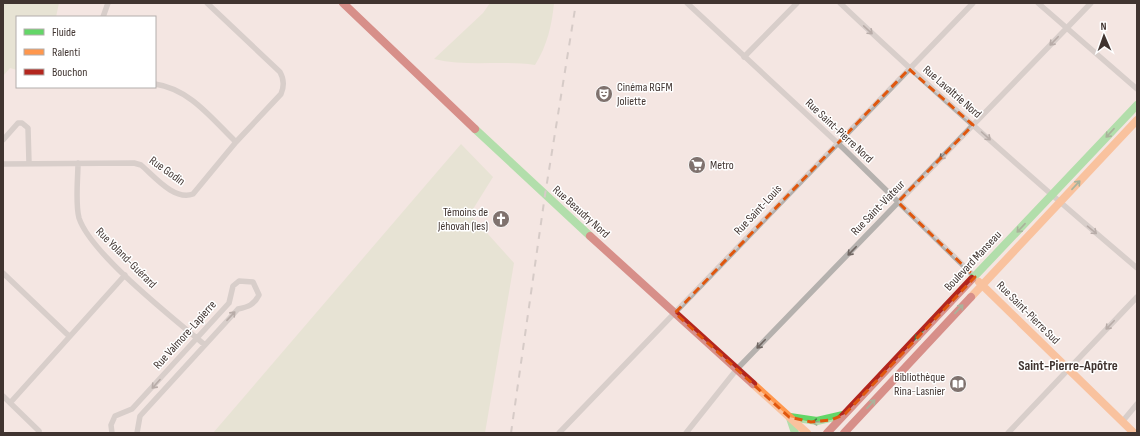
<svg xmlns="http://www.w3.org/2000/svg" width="1140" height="436" font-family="'Sofia Sans Condensed',sans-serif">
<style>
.green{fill:#d8e0c4}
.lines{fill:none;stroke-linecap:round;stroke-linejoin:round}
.street{stroke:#b5b1ae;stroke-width:5.5}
.fast{stroke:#63d668;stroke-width:8}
.slow{stroke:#ff974d;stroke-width:8}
.jam{stroke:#b3261e;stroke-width:8}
.rail{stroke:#b2aaa7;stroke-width:2;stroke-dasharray:7 7;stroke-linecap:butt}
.oneway{stroke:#6f6662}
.oneway2{stroke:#4e7546}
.marked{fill:none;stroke:#e0570e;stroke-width:3;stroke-dasharray:8 5;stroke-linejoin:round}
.labels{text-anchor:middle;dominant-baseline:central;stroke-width:3;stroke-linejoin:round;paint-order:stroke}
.poi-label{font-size:12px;fill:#403430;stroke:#fff;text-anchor:start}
.street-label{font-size:12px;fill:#403430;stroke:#fff}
.quarter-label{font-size:14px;font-weight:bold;fill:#403430;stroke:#fff}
</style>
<rect width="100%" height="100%" fill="#f4e6e2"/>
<path class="green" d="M 3,3 L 59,3 L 56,17 L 17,17 L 17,70 L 10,68 L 3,76 Z
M 490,3 L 554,3 C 552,25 547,46 535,65 C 501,60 467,67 434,59 L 483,13 Z
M 461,144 L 493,177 L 470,214 L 514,263 L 485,433 L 213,433 Z"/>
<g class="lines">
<path class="street" d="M 687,3 L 844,149 L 975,277
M 840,3 C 936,94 1036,182 1137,268
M 1038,3 L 1137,89
M 103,17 L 108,3
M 744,57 L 797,3
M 155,84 C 190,89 212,119 236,142
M 3,140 L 18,123 L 22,123 L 28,128 L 29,163
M 78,163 C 78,178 75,203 79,218 C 91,254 173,318 205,345
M 3,164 L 134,163 L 141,165 C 154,176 174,201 193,194 L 236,142 L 281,94 C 284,87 284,79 280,72 L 207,3
M 3,273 L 69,336
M 3,396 L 39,431
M 10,403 L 125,275
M 1122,422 L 1137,404
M 112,433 L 111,425 L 115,416 L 132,409 L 229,303 L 233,286 L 239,281 L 253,282 L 259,295 C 254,305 248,307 238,309 L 140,416 L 137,433
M 559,433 L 973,3
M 686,433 L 737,369 L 1091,3
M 1008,433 L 1137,297"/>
<path class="fast" d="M 475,129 L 590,236
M 972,279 L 1137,105
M 790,417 L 817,421 L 843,415
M 790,418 L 795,433"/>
<path class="slow" d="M 979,282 L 1134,433
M 971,297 L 1137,120
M 753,384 L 807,433"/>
<path class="jam" d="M 343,3 L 475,129
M 590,236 L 753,384
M 827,433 L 972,279
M 844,433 L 971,297"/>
<path class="rail" d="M 511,433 L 545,195 L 576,3"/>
</g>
<defs><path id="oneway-shaft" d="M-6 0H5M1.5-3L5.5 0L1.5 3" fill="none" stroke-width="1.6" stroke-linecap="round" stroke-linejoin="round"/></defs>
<g class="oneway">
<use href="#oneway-shaft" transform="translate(868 30) rotate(43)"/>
<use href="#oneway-shaft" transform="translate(1054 41) rotate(134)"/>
<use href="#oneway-shaft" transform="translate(986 136) rotate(42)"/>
<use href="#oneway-shaft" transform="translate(944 155) rotate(134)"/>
<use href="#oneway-shaft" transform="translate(1092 230) rotate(40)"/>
<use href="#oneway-shaft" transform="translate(852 251) rotate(134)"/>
<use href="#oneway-shaft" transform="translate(231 316) rotate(-47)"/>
<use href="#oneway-shaft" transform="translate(1110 325) rotate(134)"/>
<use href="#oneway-shaft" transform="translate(761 344) rotate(134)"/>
<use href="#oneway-shaft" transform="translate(156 384) rotate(132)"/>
</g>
<g class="oneway2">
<use href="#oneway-shaft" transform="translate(1110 133) rotate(133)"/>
<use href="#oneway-shaft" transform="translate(1076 185) rotate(-47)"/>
<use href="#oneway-shaft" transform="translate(1021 228) rotate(133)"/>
<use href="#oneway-shaft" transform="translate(959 309) rotate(-47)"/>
<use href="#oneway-shaft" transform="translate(919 336) rotate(133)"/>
<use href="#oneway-shaft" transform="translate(871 404) rotate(-47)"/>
<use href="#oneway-shaft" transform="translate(818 422) rotate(176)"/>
</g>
<path d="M0 0H1140V436H0ZM 909,69 L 973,125 L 898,202 L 975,277 L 845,414 L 831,420 L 811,422 L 789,417 L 675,313 Z" fill="#f4e6e2" fill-opacity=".55" fill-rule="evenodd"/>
<path class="marked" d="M 909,69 L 973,125 L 898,202 L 975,277 L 845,414 L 831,420 L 811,422 L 789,417 L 675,313 Z"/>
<defs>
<g id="theatre-disc" transform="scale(0.9)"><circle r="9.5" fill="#7f726e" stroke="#fff"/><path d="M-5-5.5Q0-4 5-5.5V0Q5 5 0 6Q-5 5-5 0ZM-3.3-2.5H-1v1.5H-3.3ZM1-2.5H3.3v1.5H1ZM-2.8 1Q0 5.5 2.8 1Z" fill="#fff"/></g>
<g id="supermarket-disc" transform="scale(0.9)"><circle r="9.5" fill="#7f726e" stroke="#fff"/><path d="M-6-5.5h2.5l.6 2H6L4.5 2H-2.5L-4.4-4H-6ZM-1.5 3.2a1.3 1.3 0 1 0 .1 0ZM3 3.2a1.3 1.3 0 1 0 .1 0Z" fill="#fff"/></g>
<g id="church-disc" transform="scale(0.9)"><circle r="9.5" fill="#7f726e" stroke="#fff"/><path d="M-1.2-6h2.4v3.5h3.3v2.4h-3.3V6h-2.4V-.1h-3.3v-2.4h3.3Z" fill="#fff"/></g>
<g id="library-disc" transform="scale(0.9)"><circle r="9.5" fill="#7f726e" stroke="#fff"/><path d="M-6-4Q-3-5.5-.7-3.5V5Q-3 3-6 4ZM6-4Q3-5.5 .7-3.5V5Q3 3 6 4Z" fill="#fff"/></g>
</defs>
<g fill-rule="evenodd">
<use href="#theatre-disc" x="604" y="94"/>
<use href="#supermarket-disc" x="697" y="165"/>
<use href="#church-disc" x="501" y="219"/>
<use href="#library-disc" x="958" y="384"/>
</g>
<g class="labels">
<g class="poi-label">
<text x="617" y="87">Cinéma RGFM<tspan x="617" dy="14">Joliette</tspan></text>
<text x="710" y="165">Metro</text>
<text x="488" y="212" text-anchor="end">Témoins de<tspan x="488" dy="14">Jéhovah (les)</tspan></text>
<text x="945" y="377" text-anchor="end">Bibliothèque<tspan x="945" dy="14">Rina-Lasnier</tspan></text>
</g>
<g class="street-label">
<text transform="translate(952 92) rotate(41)">Rue Lavaltrie Nord</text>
<text transform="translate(839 131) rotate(43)">Rue Saint-Pierre Nord</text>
<text transform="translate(167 171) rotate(36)">Rue Godin</text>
<text transform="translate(878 208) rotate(-46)">Rue Saint-Viateur</text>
<text transform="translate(758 210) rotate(-47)">Rue Saint-Louis</text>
<text transform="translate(581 212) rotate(42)">Rue Beaudry Nord</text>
<text transform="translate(126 258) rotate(45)">Rue Yoland-Guérard</text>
<text transform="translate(973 261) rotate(-47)">Boulevard Manseau</text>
<text transform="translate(1028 313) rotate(45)">Rue Saint-Pierre Sud</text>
<text transform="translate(185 335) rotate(-48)">Rue Valmore-Lapierre</text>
</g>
<g class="quarter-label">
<text x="1068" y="365">Saint-Pierre-Apôtre</text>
</g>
</g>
<rect width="1140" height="436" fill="none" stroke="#403430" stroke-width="8"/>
<rect x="16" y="16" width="140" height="72" fill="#ffffff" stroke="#b3aeac"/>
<rect x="24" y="29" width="20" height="6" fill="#63d668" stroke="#b3aeac"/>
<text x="52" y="36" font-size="12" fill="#403430">Fluide</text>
<rect x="24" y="49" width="20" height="6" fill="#ff974d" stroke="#b3aeac"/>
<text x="52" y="56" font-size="12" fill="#403430">Ralenti</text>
<rect x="24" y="69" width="20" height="6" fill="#b3261e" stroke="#b3aeac"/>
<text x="52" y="76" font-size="12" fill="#403430">Bouchon</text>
<g transform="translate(1104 36) rotate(358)" stroke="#ffffff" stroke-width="3" paint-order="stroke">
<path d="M0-3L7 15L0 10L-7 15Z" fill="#403430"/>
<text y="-6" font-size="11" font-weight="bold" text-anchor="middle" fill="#403430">N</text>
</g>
</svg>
